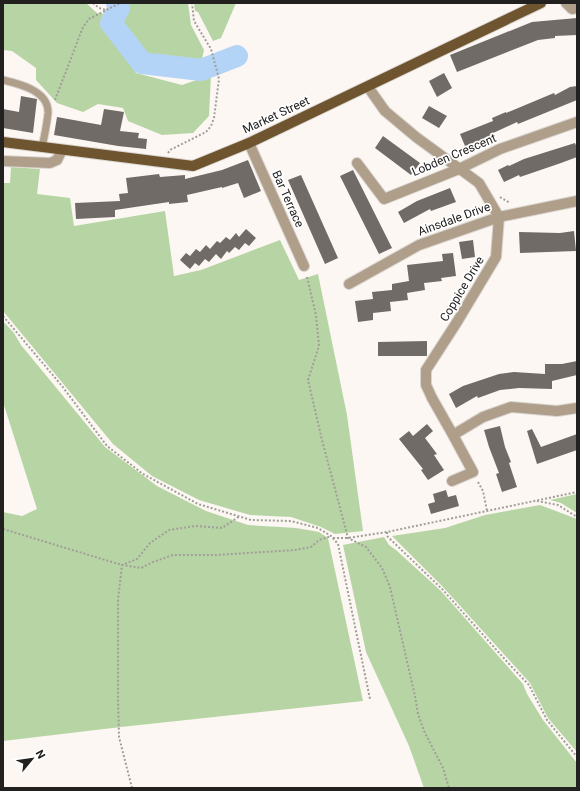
<svg xmlns="http://www.w3.org/2000/svg" width="580" height="791" font-family="Roboto,sans-serif">
<style>
.green{fill:#b7d4a4}
.lines{fill:none;stroke-linecap:round;stroke-linejoin:round}
.river{stroke:#b4d4f7;stroke-width:22}
.building{fill:#706b67}
.lane-casing{stroke:#d9d5d0;stroke-width:9}
.street-casing{stroke:#d9d5d0;stroke-width:12}
.primary-casing{stroke:#d9d5d0;stroke-width:12}
.path{stroke:#a19e9a;stroke-width:2;stroke-dasharray:2 2;stroke-linecap:butt}
.lane{stroke:#ae9e8a;stroke-width:7}
.street{stroke:#ae9e8a;stroke-width:10}
.primary{stroke:#6f5430;stroke-width:10}
.labels{text-anchor:middle;dominant-baseline:central;stroke-width:3.5;stroke-linejoin:round;paint-order:stroke}
.street-label{font-size:12px;fill:#232120;stroke:#fff}
</style>
<rect width="100%" height="100%" fill="#fcf7f2"/>
<path class="green" d="M 3,3 L 86,3 L 97,13 L 107,14 L 107,25 L 136,73 L 182,85 L 211,75 L 209,116 L 193,133 L 162,135 L 128,121 L 123,108 L 98,104 L 83,112 L 57,103 L 36,80 L 36,68 L 12,51 L 3,50 Z
M 127,3 L 188,3 L 191,25 L 204,50 L 201,64 L 148,56 L 115,24 Z
M 194,3 L 236,3 L 221,38 L 213,41 L 198,12 L 195,11 Z
M 11,167 L 40,169 L 37,194 L 70,198 L 74,226 L 165,211 L 174,276 L 201,270 L 280,240 L 299,280 L 318,274 L 347,415 L 363,531 L 335,534 L 321,527 L 291,517 L 250,515 L 199,500 L 152,476 L 113,444 L 3,311 L 3,183 L 10,183 Z
M 3,321 L 14,333 L 21,345 L 105,447 L 157,486 L 206,511 L 248,525 L 296,528 L 319,532 L 328,538 L 363,701 L 121,727 L 3,741 L 3,512 L 22,516 L 37,509 L 3,402 Z
M 577,494 L 577,513 L 561,503 L 550,500 Z
M 540,505 L 577,519 L 577,752 L 548,718 L 530,683 L 443,587 L 392,536 L 445,528 L 485,515 Z
M 384,537 L 389,545 L 396,550 L 441,591 L 523,684 L 527,694 L 543,720 L 577,763 L 577,788 L 424,788 L 409,746 L 366,652 L 343,545 Z"/>
<g class="lines">
<path class="river" d="M 117,3 L 119,8 L 111,23 L 142,63 L 201,70 L 237,56"/>
</g>
<path class="building" d="M 577,18 L 577,35 L 555,36 L 555,38 L 538,40 L 457,72 L 450,55 L 532,22 Z
M 444,73 L 452,88 L 437,97 L 429,81 Z
M 577,86 L 577,100 L 518,124 L 517,122 L 491,134 L 492,136 L 465,146 L 460,134 L 493,121 L 492,118 L 506,112 L 506,113 L 554,93 L 555,95 L 570,87 Z
M 21,96 L 37,99 L 33,133 L 3,128 L 3,109 L 19,112 Z
M 429,106 L 447,116 L 439,128 L 422,118 Z
M 104,109 L 124,112 L 120,131 L 139,133 L 138,138 L 147,139 L 146,149 L 118,146 L 54,135 L 57,117 L 101,125 Z
M 383,136 L 420,163 L 411,175 L 375,148 Z
M 575,143 L 577,148 L 577,157 L 561,163 L 520,177 L 519,175 L 504,182 L 498,170 L 508,165 L 509,166 L 524,159 Z
M 248,160 L 261,191 L 244,198 L 238,183 L 222,188 L 222,187 L 187,195 L 188,202 L 169,204 L 169,202 L 115,210 L 115,217 L 76,219 L 75,203 L 120,201 L 119,194 L 128,193 L 126,178 L 159,174 L 160,177 L 185,175 L 185,179 L 222,170 Z
M 353,170 L 392,248 L 379,254 L 340,176 Z
M 301,175 L 338,258 L 325,264 L 288,180 Z
M 450,188 L 456,202 L 431,211 L 430,209 L 404,223 L 398,212 L 417,201 Z
M 246,229 L 256,238 L 249,246 L 245,243 L 239,250 L 235,247 L 229,253 L 227,251 L 221,259 L 216,254 L 209,262 L 205,259 L 199,266 L 195,263 L 190,269 L 180,260 L 186,253 L 190,256 L 196,249 L 200,252 L 206,245 L 210,249 L 217,241 L 220,243 L 226,237 L 230,240 L 236,233 L 239,237 Z
M 574,231 L 576,251 L 520,253 L 519,232 L 560,233 Z
M 473,240 L 475,257 L 462,259 L 459,242 Z
M 453,253 L 456,276 L 441,278 L 442,281 L 424,283 L 425,290 L 407,293 L 408,300 L 390,302 L 391,311 L 373,313 L 373,320 L 358,322 L 355,301 L 373,299 L 372,292 L 392,290 L 392,284 L 409,281 L 407,265 L 443,261 L 442,254 Z
M 427,341 L 427,356 L 378,356 L 378,342 Z
M 577,361 L 577,375 L 552,381 L 552,389 L 519,388 L 500,390 L 478,398 L 477,396 L 456,408 L 449,394 L 463,386 L 499,374 L 514,372 L 545,374 L 545,364 L 562,364 Z
M 427,424 L 433,431 L 425,438 L 437,454 L 434,455 L 444,470 L 428,480 L 421,470 L 423,469 L 399,439 L 409,431 L 413,436 Z
M 500,426 L 505,447 L 511,462 L 509,463 L 517,487 L 502,492 L 496,474 L 499,473 L 489,447 L 484,430 Z
M 532,429 L 541,447 L 577,434 L 577,450 L 537,464 L 527,431 Z
M 446,490 L 448,497 L 456,495 L 459,506 L 431,514 L 428,504 L 435,502 L 433,494 Z"/>
<g class="lines">
<g class="lane-casing">
<path id="lane" d="M 3,80 C 20,84 49,91 48,113 C 47,125 44,137 42,148"/>
</g>
<g class="street-casing">
<path id="street" d="M 566,3 L 572,9 L 577,8
M 368,87 L 385,111 L 416,137 L 479,183 L 499,217 L 496,257 L 457,322 L 426,370 L 426,385 L 432,398 L 453,435 L 473,472 L 452,481
M 249,143 L 304,266
M 3,161 L 50,163 L 57,160 L 62,150
M 357,163 L 384,199 L 459,169 L 500,149 L 577,122
M 349,284 L 419,245 L 499,217 L 577,201
M 453,435 L 483,417 L 511,407 L 557,411 L 577,408"/>
</g>
<g class="primary-casing">
<path id="primary" d="M 3,142 L 193,166 L 249,143 L 541,3"/>
</g>
<path class="path" d="M 93,3 L 99,8 L 106,10
M 55,100 L 83,27 L 89,19 L 120,3
M 168,153 L 170,150 L 206,132 L 211,126 L 214,118 L 219,79 L 211,49 L 194,21 L 192,3
M 500,197 L 510,203
M 307,277 L 316,315 L 319,346 L 308,380 L 322,440 L 348,538 L 366,547 L 382,568 L 390,587 L 415,696 L 418,714 L 424,731 L 443,768 L 449,788
M 3,316 L 62,386 L 107,446 L 143,474 L 198,504 L 251,520 L 291,521 L 318,528 L 331,536 L 338,544 L 370,699
M 478,482 L 483,491 L 487,511
M 537,501 L 558,505 L 577,517
M 3,529 L 122,565 L 141,568 L 153,562 L 173,555 L 215,555 L 295,550 L 311,547 L 319,540 L 331,536
M 387,532 L 387,536 L 442,589 L 510,665 L 529,685 L 547,720 L 577,757
M 333,538 L 348,538 L 387,532 L 577,492
M 132,788 L 119,737 L 118,698 L 118,600 L 122,565 L 137,559 L 150,543 L 169,530 L 195,526 L 222,528 L 240,516"/>
<use href="#lane" class="lane"/>
<use href="#street" class="street"/>
<use href="#primary" class="primary"/>
</g>
<g class="labels">
<g class="street-label">
<text transform="translate(276 115) rotate(-25)">Market Street</text>
<text transform="translate(454 155) rotate(-23)">Lobden Crescent</text>
<text transform="translate(288 199) rotate(66)">Bar Terrace</text>
<text transform="translate(454 219) rotate(-20)">Ainsdale Drive</text>
<text transform="translate(462 289) rotate(-59)">Coppice Drive</text>
</g>
</g>
<rect width="580" height="791" fill="none" stroke="#232120" stroke-width="8"/>
<g transform="translate(32 759) rotate(61)" stroke="#ffffff" stroke-width="3" paint-order="stroke">
<path d="M0-3L7 15L0 10L-7 15Z" fill="#232120"/>
<text y="-6" font-size="11" font-weight="bold" text-anchor="middle" fill="#232120">N</text>
</g>
</svg>
